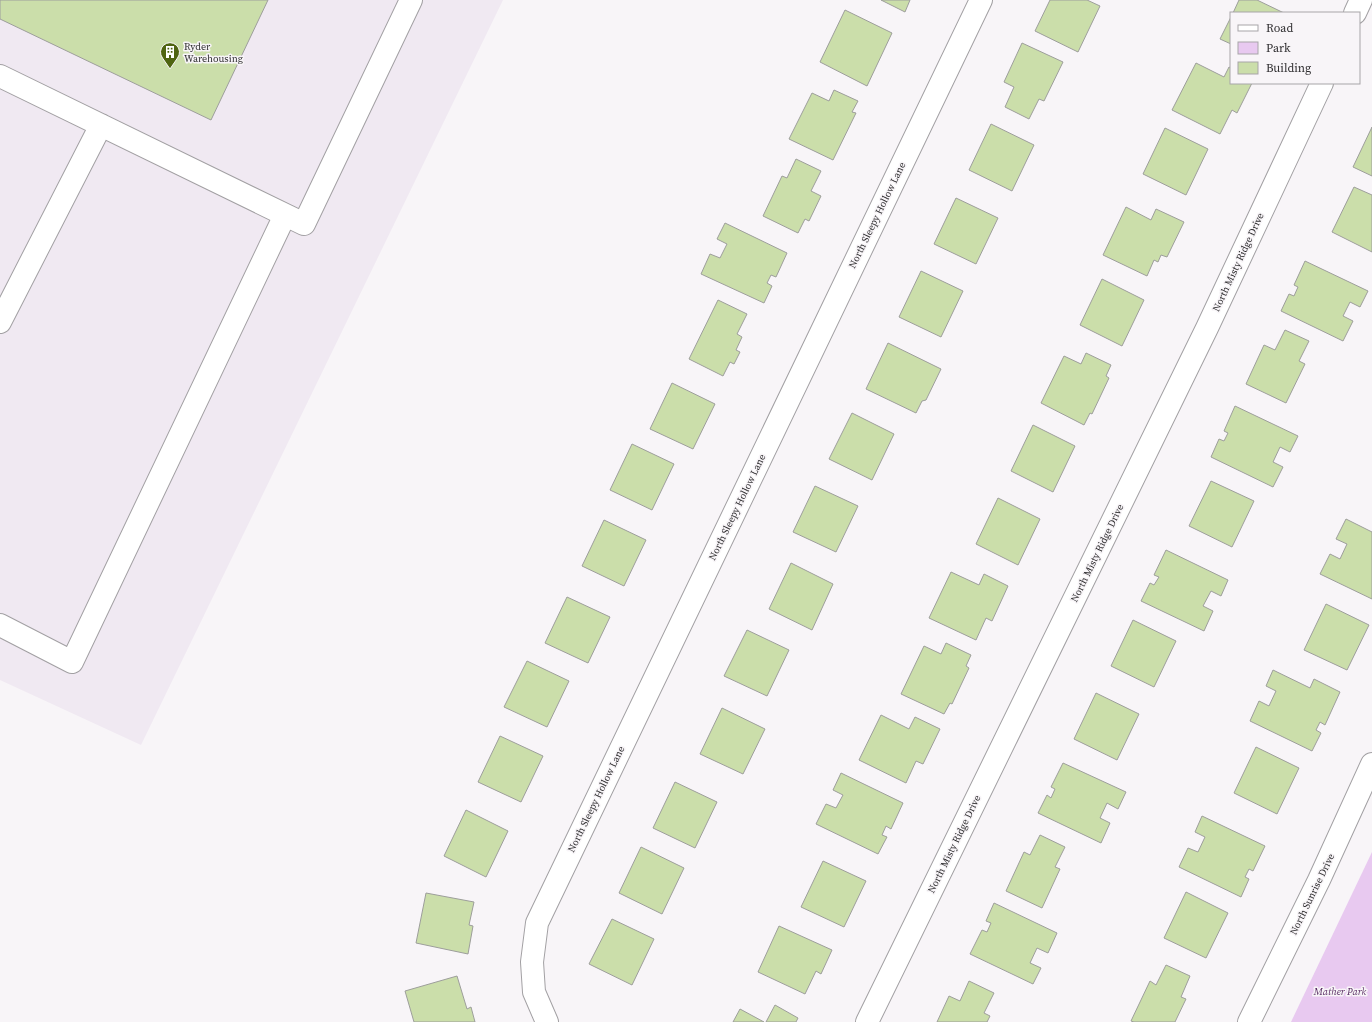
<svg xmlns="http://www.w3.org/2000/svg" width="1372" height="1022" font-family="'Source Serif 4',serif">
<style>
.built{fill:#f0e9f2}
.green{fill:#e8c9f0}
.building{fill:#cbdeaa;stroke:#9d9e9b}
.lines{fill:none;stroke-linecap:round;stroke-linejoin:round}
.minor-casing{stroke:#a2a0a3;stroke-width:24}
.minor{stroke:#fff;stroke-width:22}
.labels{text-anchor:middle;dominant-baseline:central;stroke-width:3;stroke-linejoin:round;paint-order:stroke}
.poi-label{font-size:10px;fill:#2e2d2f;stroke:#f8f5f8;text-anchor:start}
.street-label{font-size:10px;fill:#2e2d2f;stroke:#f8f5f8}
.park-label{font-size:10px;font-style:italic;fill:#5a2e65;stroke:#f8f5f8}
</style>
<rect width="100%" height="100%" fill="#f8f5f8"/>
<path class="built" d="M 0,0 L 503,0 L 141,745 L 0,680 Z"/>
<path class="green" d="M 1372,852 L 1372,1022 L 1291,1022 Z"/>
<path class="building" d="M 0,0 L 268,0 L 211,120 L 0,19 Z
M 881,0 L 910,0 L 905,12 Z
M 1050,0 L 1087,0 L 1100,6 L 1078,52 L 1035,31 Z
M 1239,0 L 1257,0 L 1284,13 L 1233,13 Z
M 845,10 L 892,33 L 867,86 L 820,62 Z
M 1231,17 L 1231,44 L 1220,39 Z
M 1022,43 L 1063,62 L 1044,101 L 1039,99 L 1029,119 L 1005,107 L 1014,87 L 1004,82 Z
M 1196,63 L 1224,77 L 1229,67 L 1231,68 L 1231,83 L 1252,83 L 1237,113 L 1232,110 L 1220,134 L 1172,110 Z
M 834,90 L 858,101 L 852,112 L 856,113 L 833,160 L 789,139 L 812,93 L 829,101 Z
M 991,124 L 1034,145 L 1012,191 L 969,170 Z
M 1372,127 L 1372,176 L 1353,167 Z
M 1165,128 L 1208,149 L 1186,195 L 1143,174 Z
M 796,159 L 821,171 L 811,191 L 821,196 L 809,221 L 805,219 L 798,233 L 763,216 L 782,176 L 787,178 Z
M 1354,187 L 1372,195 L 1372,252 L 1332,232 Z
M 956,198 L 998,218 L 976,264 L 934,244 Z
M 1126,207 L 1151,220 L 1156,209 L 1184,222 L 1167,257 L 1161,255 L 1158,262 L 1154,260 L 1147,276 L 1103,255 Z
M 725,223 L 787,253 L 776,277 L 771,275 L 767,283 L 772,286 L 764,303 L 701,274 L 710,254 L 720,258 L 727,244 L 717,239 Z
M 1305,261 L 1368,291 L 1360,307 L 1350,302 L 1343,316 L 1353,321 L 1343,341 L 1281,311 L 1289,294 L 1294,296 L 1298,287 L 1294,285 Z
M 921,271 L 963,291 L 941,337 L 899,317 Z
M 1102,279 L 1144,300 L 1122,346 L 1080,325 Z
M 718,300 L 747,314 L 737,334 L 742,337 L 736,350 L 740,352 L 734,364 L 730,362 L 723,376 L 689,359 Z
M 1285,330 L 1309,341 L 1299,361 L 1305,364 L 1286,403 L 1246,384 L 1264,345 L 1275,350 Z
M 888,343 L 941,369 L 926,400 L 922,401 L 916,413 L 866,389 Z
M 1086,353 L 1111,365 L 1106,376 L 1109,378 L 1092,414 L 1090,413 L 1084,425 L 1041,403 L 1064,356 L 1081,364 Z
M 672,383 L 715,404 L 693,449 L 650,429 Z
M 1235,406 L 1298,436 L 1290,452 L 1280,447 L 1273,462 L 1283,467 L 1273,487 L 1211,457 L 1219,439 L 1224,441 L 1228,433 L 1224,431 Z
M 852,413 L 894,434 L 872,480 L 829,459 Z
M 1033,425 L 1075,446 L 1053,492 L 1011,471 Z
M 632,444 L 674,464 L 652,510 L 610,490 Z
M 1211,481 L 1254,501 L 1232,547 L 1189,526 Z
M 815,486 L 858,506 L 836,552 L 793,532 Z
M 998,498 L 1040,519 L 1018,565 L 976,544 Z
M 1346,519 L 1372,532 L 1372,599 L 1320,574 L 1330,554 L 1340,559 L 1347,544 L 1336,539 Z
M 604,520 L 646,540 L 624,586 L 582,566 Z
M 1166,550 L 1228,580 L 1221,596 L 1211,591 L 1203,606 L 1213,611 L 1204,631 L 1141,601 L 1150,583 L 1154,585 L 1159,577 L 1154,575 Z
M 791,563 L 833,584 L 812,630 L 769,609 Z
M 951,572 L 979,585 L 984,574 L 1008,586 L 992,621 L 986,618 L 976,640 L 929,618 Z
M 567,597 L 610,617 L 588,663 L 545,643 Z
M 1326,604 L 1369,625 L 1347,670 L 1304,650 Z
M 1133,620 L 1176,641 L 1154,687 L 1111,666 Z
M 747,630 L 789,650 L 767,696 L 724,676 Z
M 946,643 L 971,655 L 966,666 L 969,668 L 952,704 L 950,703 L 944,714 L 901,694 L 924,646 L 941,654 Z
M 527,661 L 569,681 L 547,727 L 504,707 Z
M 1273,670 L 1310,688 L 1314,679 L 1340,692 L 1325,725 L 1320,722 L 1316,730 L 1321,733 L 1312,751 L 1250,721 L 1259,701 L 1269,706 L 1276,691 L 1266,686 Z
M 1096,693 L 1139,714 L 1117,760 L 1074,739 Z
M 722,708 L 765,729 L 743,774 L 700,754 Z
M 881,715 L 909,729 L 915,717 L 940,729 L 923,764 L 916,761 L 906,783 L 859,760 Z
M 500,736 L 543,756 L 521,802 L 478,782 Z
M 1256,747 L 1299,768 L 1277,814 L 1234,793 Z
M 1063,763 L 1126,792 L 1118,809 L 1107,803 L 1100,818 L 1110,823 L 1101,843 L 1038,813 L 1047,795 L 1051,798 L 1055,789 L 1051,787 Z
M 841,773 L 903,803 L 891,829 L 886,826 L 882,835 L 887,837 L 878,854 L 816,824 L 826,804 L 836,808 L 843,795 L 833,790 Z
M 675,782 L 717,802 L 695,848 L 653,828 Z
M 466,810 L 508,831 L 486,877 L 444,856 Z
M 1202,816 L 1265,846 L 1253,871 L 1249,869 L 1245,877 L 1249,879 L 1241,897 L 1179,867 L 1188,848 L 1198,852 L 1205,837 L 1195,832 Z
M 1040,835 L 1065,847 L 1055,867 L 1060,869 L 1042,908 L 1006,891 L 1024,852 L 1030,855 Z
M 641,847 L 684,868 L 662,914 L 619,893 Z
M 823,861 L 866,881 L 844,927 L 801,907 Z
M 1186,892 L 1228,913 L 1206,958 L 1164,938 Z
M 426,893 L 474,902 L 469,925 L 473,926 L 468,954 L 416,943 Z
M 994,903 L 1057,933 L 1048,953 L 1037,948 L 1030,963 L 1041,968 L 1033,984 L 970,954 L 982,930 L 987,932 L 991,923 L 986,921 Z
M 612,919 L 654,939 L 632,985 L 589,964 Z
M 779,926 L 832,950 L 821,974 L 816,971 L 805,994 L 758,972 Z
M 1166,965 L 1190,976 L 1181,997 L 1186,999 L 1175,1022 L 1134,1022 L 1131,1021 L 1150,981 L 1156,985 Z
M 457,976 L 467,1009 L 471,1007 L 475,1022 L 414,1022 L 405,991 Z
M 969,981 L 994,993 L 984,1013 L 990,1016 L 987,1022 L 937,1022 L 949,996 L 960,1001 Z
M 775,1005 L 798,1018 L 796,1022 L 766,1022 Z
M 740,1009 L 764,1022 L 733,1022 Z"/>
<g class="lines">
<g class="minor-casing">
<path id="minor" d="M 1355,13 L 1361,0
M 0,76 L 304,224 L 411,0
M 0,322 L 101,125
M 0,625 L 72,662 L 285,215
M 547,1022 L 534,992 L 532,962 L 537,923 L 981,0
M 867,1022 L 1207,328 L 1322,83
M 1249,1022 L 1319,880 L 1372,764"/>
</g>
<use href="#minor" class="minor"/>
</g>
<defs>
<g id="building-pin" transform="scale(1)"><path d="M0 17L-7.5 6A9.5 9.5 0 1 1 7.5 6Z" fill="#4f6411" stroke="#f8f5f8"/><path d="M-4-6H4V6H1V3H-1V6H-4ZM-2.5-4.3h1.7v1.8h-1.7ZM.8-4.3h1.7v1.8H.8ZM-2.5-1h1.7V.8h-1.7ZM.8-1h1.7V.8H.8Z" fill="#fff"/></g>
</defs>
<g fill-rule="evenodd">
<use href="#building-pin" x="170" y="52"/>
</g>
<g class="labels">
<g class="poi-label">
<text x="184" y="46">Ryder<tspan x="184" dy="12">Warehousing</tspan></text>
</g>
<g class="street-label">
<text transform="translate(877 215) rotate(-64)">North Sleepy Hollow Lane</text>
<text transform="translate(1238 262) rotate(-65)">North Misty Ridge Drive</text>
<text transform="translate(737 507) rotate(-64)">North Sleepy Hollow Lane</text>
<text transform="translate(1097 553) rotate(-64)">North Misty Ridge Drive</text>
<text transform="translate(596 799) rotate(-64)">North Sleepy Hollow Lane</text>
<text transform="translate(954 844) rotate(-64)">North Misty Ridge Drive</text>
<text transform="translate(1312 894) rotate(-64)">North Sunrise Drive</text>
</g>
<g class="park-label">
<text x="1340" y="991">Mather Park</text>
</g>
</g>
<rect x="1230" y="12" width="130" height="72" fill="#f8f5f8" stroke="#a7a5a8"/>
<rect x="1238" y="25" width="20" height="6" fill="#ffffff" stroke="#a7a5a8"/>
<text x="1266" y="32" font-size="12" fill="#2e2d2f">Road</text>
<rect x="1238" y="42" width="20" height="12" fill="#e8c9f0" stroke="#a7a5a8"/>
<text x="1266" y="52" font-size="12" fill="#2e2d2f">Park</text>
<rect x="1238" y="62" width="20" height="12" fill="#cbdeaa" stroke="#a7a5a8"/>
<text x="1266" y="72" font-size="12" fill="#2e2d2f">Building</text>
</svg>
